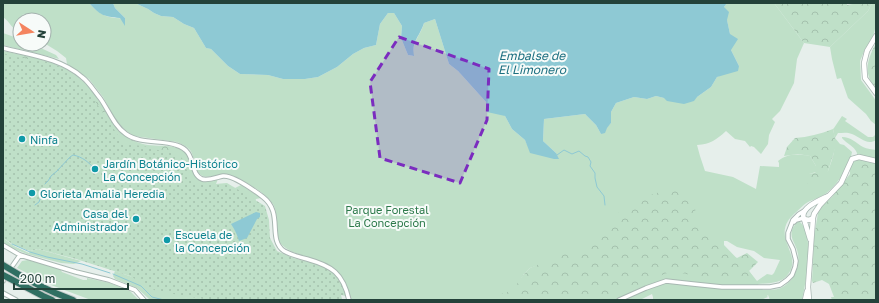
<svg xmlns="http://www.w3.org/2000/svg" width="879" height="303" font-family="'Golos Text',sans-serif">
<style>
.green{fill:#bfe0c8;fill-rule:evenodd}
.forest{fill:url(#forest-crowns)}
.garden{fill:url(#garden-dots)}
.water{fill:#8ec9d4}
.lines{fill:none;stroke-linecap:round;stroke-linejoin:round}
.stream{stroke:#8ec9d4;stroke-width:1}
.minor-casing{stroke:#a8b8b2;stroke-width:5.5}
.tertiary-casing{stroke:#a8b8b2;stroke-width:6}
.motorway-casing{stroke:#c2cac8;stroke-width:8}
.minor{stroke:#fff;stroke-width:3.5}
.tertiary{stroke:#fff;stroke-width:4.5}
.motorway{stroke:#2f6f62;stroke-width:6}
.marked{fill:#7b2cbf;fill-opacity:0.2;stroke:#7b2cbf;stroke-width:3;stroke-dasharray:8 5;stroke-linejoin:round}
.culture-dot{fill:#0f9aa8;stroke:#f7fbf9;stroke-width:1.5}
.labels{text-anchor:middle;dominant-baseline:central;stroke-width:4;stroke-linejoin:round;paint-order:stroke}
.culture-label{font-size:11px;fill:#0d838f;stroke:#f7fbf9;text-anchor:start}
.park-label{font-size:11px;fill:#2d7a4b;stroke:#f7fbf9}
.water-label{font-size:12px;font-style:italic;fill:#1c6f80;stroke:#f7fbf9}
</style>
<defs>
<pattern id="forest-crowns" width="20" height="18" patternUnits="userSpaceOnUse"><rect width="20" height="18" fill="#bfe0c8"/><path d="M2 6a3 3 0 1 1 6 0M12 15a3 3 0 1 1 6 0" fill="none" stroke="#a4c1ad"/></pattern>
<pattern id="garden-dots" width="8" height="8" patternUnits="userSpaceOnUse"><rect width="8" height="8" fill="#bfe0c8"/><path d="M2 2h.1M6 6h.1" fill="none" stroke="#a4c1ad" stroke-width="1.8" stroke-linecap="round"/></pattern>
</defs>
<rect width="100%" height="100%" fill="#e6efeb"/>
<path class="green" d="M 3,3 L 89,3 C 100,15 108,19 125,18 L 115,8 L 113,3 L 135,3 L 148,9 L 154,13 L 161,16 L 173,17 L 184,24 L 194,28 L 206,48 L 211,49 L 228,66 L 240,74 L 268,75 L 283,79 L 305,79 L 318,77 L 337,67 L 353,54 L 364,48 L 376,45 L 380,24 L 388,13 L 394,13 L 402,26 L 401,38 L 408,55 L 413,56 C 413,39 420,37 424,23 L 435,19 L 449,64 L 458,71 L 486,102 L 505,116 L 512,129 L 525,140 L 531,153 L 556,153 L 543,141 L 544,119 L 585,114 L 596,125 L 601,134 L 611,123 L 611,112 L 616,103 L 634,97 L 647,99 L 656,96 L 664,98 L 697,97 L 711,87 L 717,77 L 739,66 L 731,50 L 730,34 L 724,7 L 727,3 L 774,3 L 804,43 L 797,59 L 794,83 L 780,111 L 772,119 L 775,122 L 769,135 L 768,144 L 761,154 L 754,147 L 751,146 L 750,147 L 745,141 L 735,139 L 726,131 C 716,140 711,144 697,145 L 700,156 L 705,171 L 733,177 L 756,189 L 760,166 L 779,167 L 779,163 L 778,161 C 789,153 797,154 810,156 L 816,166 L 816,172 L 809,174 L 828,171 C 834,155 837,145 833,129 L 834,128 L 842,116 L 847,119 L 845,121 L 868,137 L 873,137 L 876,134 L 876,140 C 867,146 860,137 852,134 C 847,132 843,133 838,133 L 835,138 L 840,144 L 844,145 L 852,152 C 850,166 835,189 822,196 C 817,199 810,200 805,204 C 801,207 798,211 794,214 C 792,216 789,219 788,221 C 776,240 801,255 789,273 C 782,284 770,283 758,284 L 763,290 C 769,290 775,290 781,288 C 794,281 800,268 798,254 C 796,241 785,236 797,222 L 800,222 C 815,235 806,282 802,300 L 770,300 L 768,295 L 767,296 L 768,297 L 761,300 L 653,300 L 653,297 L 652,294 L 640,300 L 570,300 L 536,266 L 530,268 L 523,275 L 510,300 L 351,300 C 344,269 332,264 304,256 C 296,253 288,251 282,245 C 274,238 280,216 273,204 C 271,202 269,199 267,197 C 260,190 237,176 227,174 C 220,173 211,179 203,176 C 193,172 196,158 190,150 C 186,146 182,144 177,142 L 134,136 L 126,131 L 115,119 L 103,97 L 89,79 L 67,64 L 66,58 L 57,51 L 44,43 L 44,20 L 20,20 L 20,33 C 12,29 10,22 3,17 ZM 724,241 L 727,241 L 737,247 L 754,251 L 764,258 L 780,260 L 774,273 L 772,275 L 767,274 L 757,281 L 749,271 L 724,245 Z
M 872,3 L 876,3 L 876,25 L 873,37 L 865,49 L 860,61 L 861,80 L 872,95 L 876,101 L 876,125 L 871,121 L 866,114 L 848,98 L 841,78 L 837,79 L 832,59 L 830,47 L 868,11 Z
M 3,33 L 20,39 L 20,44 L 32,44 L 56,55 L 59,59 L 3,45 Z
M 842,137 C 851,137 856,143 863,147 C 867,149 872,149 876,150 L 876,164 L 865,159 L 858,159 C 858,147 849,146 842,138 Z
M 182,164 L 191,167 C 195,182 204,182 218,179 L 216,184 L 235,188 L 241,185 L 261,198 L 256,199 L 255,202 L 181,179 Z
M 3,238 L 14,246 L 29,253 L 30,251 L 38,249 L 81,261 L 74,264 L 61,263 L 27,254 L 12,248 L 3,243 Z
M 28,260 L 60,269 L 62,272 L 83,280 L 87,280 L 87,278 L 110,283 L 130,291 L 139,300 L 91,300 L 51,285 L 17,268 L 22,261 Z
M 115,271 L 185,295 L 209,300 L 152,300 L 149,299 L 137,288 L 115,279 L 113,276 Z"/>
<path class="forest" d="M 774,3 L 847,3 L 847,5 L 858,3 L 872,3 L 868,11 L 830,47 L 804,43 Z
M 876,43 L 876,88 C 862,74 868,58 876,43 Z
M 3,51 C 41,59 75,63 98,99 C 107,112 113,127 125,136 C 131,140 141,144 148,145 C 166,147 190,142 191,167 L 182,164 L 160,170 L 3,74 Z
M 833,129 L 835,138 L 835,149 L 828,171 L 811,185 L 807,183 L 806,177 L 816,172 L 816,166 L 810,156 L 798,154 L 784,156 L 787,147 L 795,138 C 808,137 820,134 833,129 Z
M 858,159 L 865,159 L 876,164 L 876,300 L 832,300 L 831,297 L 834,297 L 829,284 L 822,280 L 813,283 L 812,281 L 814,237 L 818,213 L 823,205 L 832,197 L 850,174 L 850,168 L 852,163 Z
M 669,189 L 686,194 L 697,199 C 693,220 695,224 710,238 C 715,242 717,244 720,250 L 737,258 L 747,253 L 758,262 L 749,271 L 754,278 L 715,280 L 672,271 L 600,300 L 493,300 L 501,294 L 513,290 L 523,275 L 530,268 L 556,257 L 594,244 L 620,211 L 644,197 Z"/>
<path class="garden" d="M 3,53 L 15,57 L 49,62 L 67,70 L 91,95 L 123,143 L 147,147 L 165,152 L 170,151 L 182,158 L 191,181 L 203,185 L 227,183 L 265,206 L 269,220 L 270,238 L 277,251 L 293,258 L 320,265 L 332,271 L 338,278 L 344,286 L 346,296 L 341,295 L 342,299 L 347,300 L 209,300 L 156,291 L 130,276 L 76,259 L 38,249 L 30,251 L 14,245 L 3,238 Z"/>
<path class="water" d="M 89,3 L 113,3 L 115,8 L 125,18 L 125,26 L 120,18 C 103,16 101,16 89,3 Z
M 135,3 L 727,3 L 724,7 L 729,12 L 727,20 L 730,34 L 738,39 L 731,50 L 739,66 L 738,71 L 717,77 L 711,87 L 697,97 L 694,101 L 684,104 L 667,101 L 664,98 L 656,96 L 647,99 L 634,97 L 616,103 L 611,112 L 611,123 L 607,128 L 605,133 L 601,134 L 596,125 L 585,114 L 544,119 L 543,141 L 556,153 L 559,159 L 554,159 L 530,153 L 525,140 L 512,129 L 505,116 L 487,112 L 486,102 L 458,71 L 449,64 L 435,19 L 424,23 C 420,36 411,42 414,56 L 408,55 L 401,38 L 402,26 L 394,13 L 388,13 L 380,24 L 376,45 L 364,48 L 353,54 L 337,67 L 318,77 L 305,79 L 283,79 L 268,75 L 240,74 L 228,66 L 211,49 L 206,48 L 194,28 L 184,24 L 173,17 L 161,16 L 154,13 L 148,9 Z
M 256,212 L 260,213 L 260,217 L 257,219 L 247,238 L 239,241 C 237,234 235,230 231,224 Z"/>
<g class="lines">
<path class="stream" d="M 557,155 L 564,150 L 572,154 L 579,151 L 585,156 L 588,157 L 591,162 L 590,166 L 595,173 L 595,178 L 597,187 L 604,196 L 605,205
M 45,184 L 48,181 L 51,176 L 57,171 L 70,157 L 73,155 C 83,157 88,162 95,169
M 35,205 L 39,202 L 42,194
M 12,244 L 30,252 L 47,257 L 82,264 L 110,273
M 113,274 L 141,286 L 152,297 L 164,300"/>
<g class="minor-casing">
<path id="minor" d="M 3,48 C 30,55 60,58 82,77 C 89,82 94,91 100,98 C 108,109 114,126 126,134 C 140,144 161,140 176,145 C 198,151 188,173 202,179 C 209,181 217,177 223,176 C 233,175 255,191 263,197 C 284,213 267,239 284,251 C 291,255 299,257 307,259 C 332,266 343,273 349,300
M 794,222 L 796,220 L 804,218
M 3,245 L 20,255 L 76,272 L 109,280 L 135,290 L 144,300
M 13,265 L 20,255
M 3,281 L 3,280
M 3,293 L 16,300
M 619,300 L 646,288 L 666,281 L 693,284 L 722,287 L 770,287 L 780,285 L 787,280 L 792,275 L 795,267 L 796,261 L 793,249 L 788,239 L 788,233 L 793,220 L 799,214 L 804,211"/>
</g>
<g class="tertiary-casing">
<path id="tertiary" d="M 876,36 L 867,51 L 864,63 L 865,78 L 876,93
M 828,196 C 820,200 799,208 804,219 L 809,220 L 813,218 L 814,214 L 820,205 L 841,183 L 852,159 L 859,157 L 876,161
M 804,219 L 810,239
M 805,300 L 807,291
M 809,300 L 808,287 L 813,218"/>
</g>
<g class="motorway-casing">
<path id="motorway" d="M 3,265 C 25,279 48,291 73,300
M 3,275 L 43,296 L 52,300"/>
</g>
<use href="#minor" class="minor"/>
<use href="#tertiary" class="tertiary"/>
<use href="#motorway" class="motorway"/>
</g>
<path class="marked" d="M 399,37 L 489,69 L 487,120 L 460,183 L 380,158 L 370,82 Z"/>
<g class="culture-dot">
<circle cx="22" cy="139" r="4"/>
<circle cx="95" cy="169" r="4"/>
<circle cx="32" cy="193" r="4"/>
<circle cx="136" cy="219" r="4"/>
<circle cx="167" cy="240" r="4"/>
</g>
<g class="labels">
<g class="culture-label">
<text x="30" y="139">Ninfa</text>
<text x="103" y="163">Jardín Botánico-Histórico<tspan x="103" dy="13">La Concepción</tspan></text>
<text x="40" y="193">Glorieta Amalia Heredia</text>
<text x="128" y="213" text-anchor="end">Casa del<tspan x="128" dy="13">Administrador</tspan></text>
<text x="175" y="234">Escuela de<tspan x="175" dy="13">la Concepción</tspan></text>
</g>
<g class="park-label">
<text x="387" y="209">Parque Forestal<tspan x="387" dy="13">La Concepción</tspan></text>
</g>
<g class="water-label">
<text x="532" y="55">Embalse de<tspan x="532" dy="14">El Limonero</tspan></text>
</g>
</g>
<rect width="879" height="303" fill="none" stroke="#24423a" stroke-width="8"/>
<g transform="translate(32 32) rotate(102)"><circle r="19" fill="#f7fbf9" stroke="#a3b1ad"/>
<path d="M0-3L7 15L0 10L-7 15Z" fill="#f4845f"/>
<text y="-6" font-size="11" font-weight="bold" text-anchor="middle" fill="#24423a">N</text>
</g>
<path d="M14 283v6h114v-6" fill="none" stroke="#24423a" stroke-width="2"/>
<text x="20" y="283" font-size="12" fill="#24423a" stroke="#f7fbf9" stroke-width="3" paint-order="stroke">200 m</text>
</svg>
